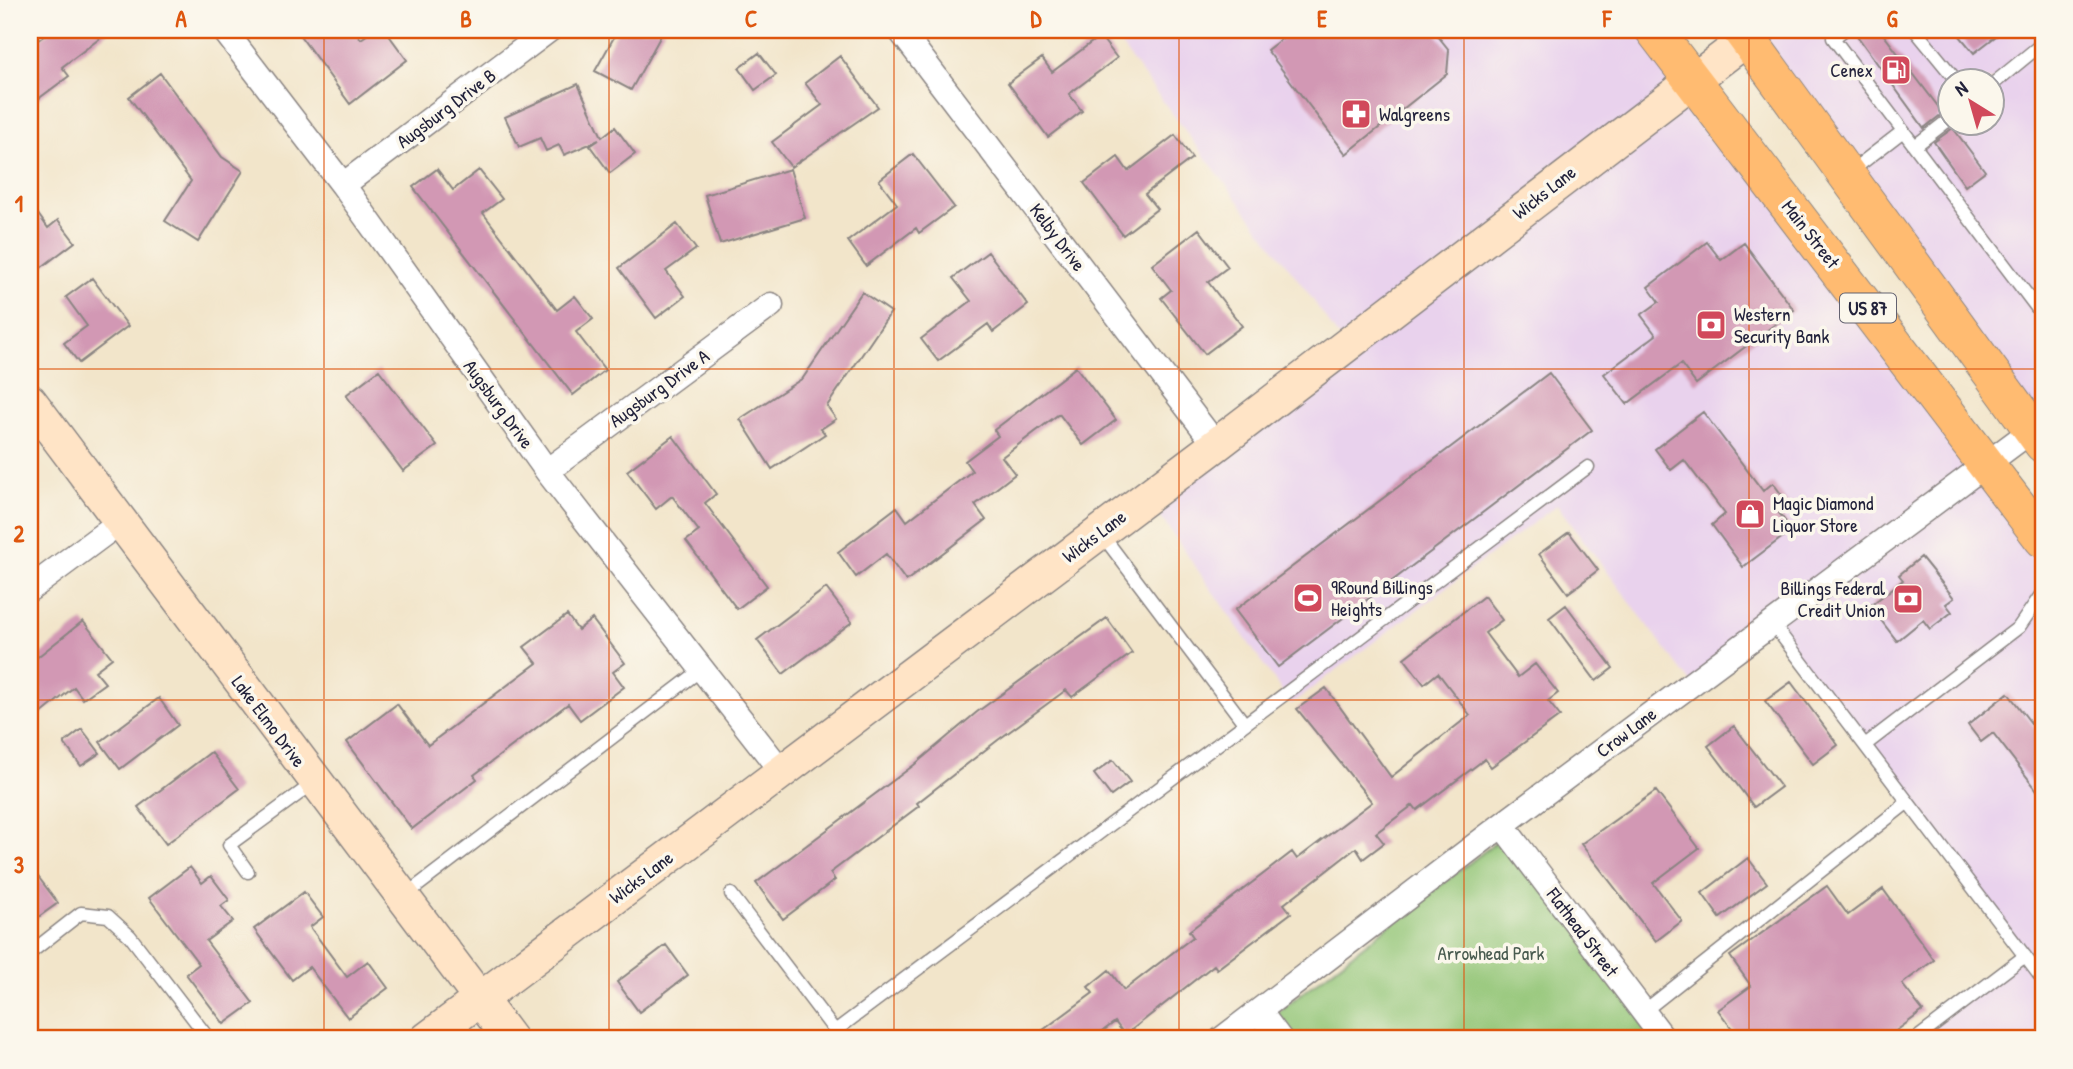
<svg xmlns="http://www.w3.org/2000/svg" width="2073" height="1069" font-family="'Patrick Hand',sans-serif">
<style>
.built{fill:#e9d2ed;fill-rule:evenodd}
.green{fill:#92c576;stroke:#5a7458;stroke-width:2}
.building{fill:#d298b4}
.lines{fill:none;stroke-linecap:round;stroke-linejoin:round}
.lane-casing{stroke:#8a8482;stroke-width:15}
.street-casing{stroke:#8a8482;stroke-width:27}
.secondary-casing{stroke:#8a8482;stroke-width:36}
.primary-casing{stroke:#8a8482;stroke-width:39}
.lane{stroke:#fff;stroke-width:12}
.street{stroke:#fff;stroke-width:24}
.secondary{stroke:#ffe4c6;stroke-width:33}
.primary{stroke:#ffbb71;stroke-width:37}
.grid{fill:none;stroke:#de560e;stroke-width:2;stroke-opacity:0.55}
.labels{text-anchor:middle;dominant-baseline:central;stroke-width:7;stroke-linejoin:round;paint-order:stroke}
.shield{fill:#fbf7ec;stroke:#636270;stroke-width:2}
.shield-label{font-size:18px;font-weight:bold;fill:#22223b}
.poi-label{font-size:19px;fill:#22223b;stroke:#fbf7ec;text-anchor:start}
.street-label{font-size:19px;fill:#22223b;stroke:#fbf7ec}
.park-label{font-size:19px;fill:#495b50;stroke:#fbf7ec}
.neatline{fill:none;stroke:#de560e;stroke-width:2.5}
.grid-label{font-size:23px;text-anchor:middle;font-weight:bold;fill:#de560e}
</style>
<rect width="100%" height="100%" fill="#fbf7ec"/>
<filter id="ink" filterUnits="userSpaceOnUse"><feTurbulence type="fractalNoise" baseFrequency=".0143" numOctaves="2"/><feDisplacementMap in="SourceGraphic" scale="14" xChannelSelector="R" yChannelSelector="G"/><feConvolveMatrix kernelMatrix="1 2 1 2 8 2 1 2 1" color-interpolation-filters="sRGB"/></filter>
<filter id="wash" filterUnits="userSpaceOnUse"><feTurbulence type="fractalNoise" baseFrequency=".00686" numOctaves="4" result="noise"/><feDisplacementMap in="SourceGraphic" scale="28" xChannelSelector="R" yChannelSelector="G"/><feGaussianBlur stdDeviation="1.57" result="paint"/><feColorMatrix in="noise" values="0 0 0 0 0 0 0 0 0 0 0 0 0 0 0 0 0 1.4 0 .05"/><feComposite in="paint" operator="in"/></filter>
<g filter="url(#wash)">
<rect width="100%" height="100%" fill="#f2e5ca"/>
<path class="built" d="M 1109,30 L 1654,30 L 2043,539 L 2043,1039 L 1916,1039 L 2024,957 L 1773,624 L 1691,683 L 1557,505 L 1291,704 L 1147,497 L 1344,345 L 1309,294 Z
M 1741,30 L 2043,30 L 2043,438 ZM 1951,80 L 1993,80 L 1993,122 L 1951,122 Z"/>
<path class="green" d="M 1508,833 L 1659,1039 L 1291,1039 L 1274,1015 Z"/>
<g id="blocks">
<path class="building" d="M 52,30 L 111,30 L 62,67 L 69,76 L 30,105 L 30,46 Z
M 296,30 L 354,30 L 361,39 L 374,30 L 385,30 L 407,60 L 350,104 Z
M 618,30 L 664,30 L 631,90 L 595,71 Z
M 1293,30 L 1433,30 L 1449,50 L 1447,74 L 1346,154 L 1267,50 Z
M 1853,30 L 1880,30 L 1943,113 L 1924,128 Z
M 1955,30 L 2004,30 L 1974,53 Z
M 1100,36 L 1117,58 L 1069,94 L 1082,111 L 1048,137 L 1008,83 L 1042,58 L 1052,72 Z
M 759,53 L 776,75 L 755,90 L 739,68 Z
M 840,56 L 878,107 L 791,167 L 772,142 L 822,105 L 805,83 Z
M 160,73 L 222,157 L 243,171 L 198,242 L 165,221 L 191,181 L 129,97 Z
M 578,84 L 602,137 L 615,127 L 635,154 L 610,173 L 590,146 L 599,140 L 564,155 L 559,145 L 546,151 L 540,138 L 519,147 L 505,117 Z
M 1953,128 L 1985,171 L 1965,186 L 1934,142 Z
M 1175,135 L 1192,158 L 1145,194 L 1157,209 L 1123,235 L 1084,183 L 1118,157 L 1128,171 Z
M 913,154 L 954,207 L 919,233 L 916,228 L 866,266 L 848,241 L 897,204 L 879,180 Z
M 437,169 L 453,190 L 479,170 L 502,199 L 483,213 L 557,310 L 575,296 L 593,319 L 576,332 L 605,370 L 573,395 L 413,187 Z
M 790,169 L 805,218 L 720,244 L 705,195 Z
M 30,203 L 48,228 L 58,220 L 75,242 L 30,276 Z
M 677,224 L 696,249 L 666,271 L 685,296 L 656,318 L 619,268 Z
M 1199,229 L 1228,267 L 1208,282 L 1242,326 L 1205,354 L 1161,298 L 1171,290 L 1152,265 Z
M 1707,242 L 1721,260 L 1744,243 L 1794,310 L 1696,384 L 1681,364 L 1627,404 L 1604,374 L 1656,335 L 1641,315 L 1659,302 L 1648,287 Z
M 988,252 L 1028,305 L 993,332 L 988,324 L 938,361 L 921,339 L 971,301 L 953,278 Z
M 92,278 L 128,326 L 79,363 L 64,343 L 87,326 L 66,297 Z
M 862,292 L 891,312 L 827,406 L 836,419 L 821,429 L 825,434 L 772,469 L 740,419 L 803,378 Z
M 1076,367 L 1116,420 L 1083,445 L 1059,414 L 1002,457 L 1015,474 L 975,505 L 986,520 L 906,581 L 886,554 L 856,577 L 838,552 L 897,507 L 907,521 L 972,471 L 965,461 L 998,436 L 994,430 Z
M 379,370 L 437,446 L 403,471 L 346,395 Z
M 1549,373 L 1592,430 L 1278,667 L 1235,610 Z
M 1703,412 L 1763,491 L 1773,483 L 1789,505 L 1779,513 L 1792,530 L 1743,567 L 1712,525 L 1725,514 L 1684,460 L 1671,470 L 1655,449 Z
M 673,436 L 716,494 L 705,503 L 767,586 L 737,609 L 686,541 L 699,531 L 672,496 L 656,509 L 627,471 Z
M 1569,532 L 1598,570 L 1568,593 L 1539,554 Z
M 1921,557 L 1954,598 L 1946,604 L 1952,612 L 1930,629 L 1923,620 L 1897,641 L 1870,606 L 1903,580 L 1899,575 Z
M 826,588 L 852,622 L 783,674 L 757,640 Z
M 1484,596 L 1502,620 L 1485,633 L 1518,677 L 1535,664 L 1558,693 L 1548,701 L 1560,716 L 1491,767 L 1485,759 L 1417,810 L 1413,805 L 1376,833 L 1384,843 L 1363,859 L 1356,848 L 1284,904 L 1291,913 L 1217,969 L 1214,965 L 1125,1035 L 1115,1022 L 1092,1039 L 1031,1039 L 1093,993 L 1088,987 L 1109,970 L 1124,990 L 1193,937 L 1189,931 L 1292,852 L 1297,859 L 1372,802 L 1297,709 L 1326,688 L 1391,777 L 1470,715 L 1438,673 L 1424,684 L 1404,658 Z
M 1566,605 L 1613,668 L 1596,681 L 1549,618 Z
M 567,615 L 578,630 L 592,619 L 625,663 L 613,672 L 624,687 L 580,720 L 568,704 L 474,775 L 477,779 L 412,829 L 347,742 L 397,704 L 428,745 L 537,663 L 524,647 Z
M 1107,618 L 1132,653 L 1072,697 L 1066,690 L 998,740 L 917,803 L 919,806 L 830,873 L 835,880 L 783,919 L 756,883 L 914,765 L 977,712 Z
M 83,621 L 112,658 L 95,671 L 105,683 L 83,699 L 74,687 L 30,723 L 30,663 Z
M 1791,682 L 1838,745 L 1813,764 L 1765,701 Z
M 2008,693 L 2043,739 L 2043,798 L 1993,733 L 1981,742 L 1968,725 Z
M 159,698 L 178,725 L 120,769 L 100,742 Z
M 1734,726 L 1781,787 L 1754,807 L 1708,746 Z
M 82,729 L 100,753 L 81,766 L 64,743 Z
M 211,752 L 239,789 L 166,844 L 138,807 Z
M 1113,760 L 1130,782 L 1111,796 L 1094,774 Z
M 1656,791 L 1699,848 L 1653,883 L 1682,921 L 1656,941 L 1581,844 Z
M 1748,858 L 1767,883 L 1720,918 L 1702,893 Z
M 30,866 L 58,903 L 30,923 Z
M 190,867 L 202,883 L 211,876 L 229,900 L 221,906 L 233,921 L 206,941 L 253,1003 L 224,1024 L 186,974 L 199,964 L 149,898 Z
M 1827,886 L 1848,915 L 1883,889 L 1934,960 L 1902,984 L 1923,1011 L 1885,1039 L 1740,1039 L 1718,1010 L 1751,986 L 1730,956 Z
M 304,892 L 323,917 L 310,927 L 347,977 L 368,961 L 388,988 L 348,1018 L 309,967 L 292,980 L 254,929 Z
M 666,945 L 688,975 L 639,1012 L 617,982 Z"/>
</g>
</g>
<g filter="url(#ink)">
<use href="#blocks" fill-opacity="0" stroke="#8a8482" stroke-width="2"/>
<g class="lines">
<g class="lane-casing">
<path id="lane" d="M 1844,30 L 1833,38 L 2043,316
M 1915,30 L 1956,80
M 1993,84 L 2043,43
M 1915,146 L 1951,118
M 1850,172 L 1903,131
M 1100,532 L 1244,723
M 1772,623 L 2043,980
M 1865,745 L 2019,627 L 2043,592
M 248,872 L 229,845 L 315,782
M 731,894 L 841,1039
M 403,897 L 702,669
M 30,953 L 81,913 L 108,916 L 130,936 L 209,1039
M 1643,1012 L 1908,802
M 835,1031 L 1588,467
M 1916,1039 L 2025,956"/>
</g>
<g class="street-casing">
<path id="street" d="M 224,30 L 343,185 L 547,471 L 782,772
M 900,30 L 1216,445
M 343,185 L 549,30
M 547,471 L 771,305
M 30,589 L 120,522
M 1502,825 L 1664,1039
M 1259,1011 L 1280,1039
M 1222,1039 L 1502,825 L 2032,430"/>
</g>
<g class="secondary-casing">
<path id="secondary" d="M 30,401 L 510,1039
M 427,1039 L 1216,445 L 1759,30"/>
</g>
<g class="primary-casing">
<path id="primary" d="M 1654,30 L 2043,539
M 1741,30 L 2043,444"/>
</g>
<use href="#lane" class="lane"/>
<use href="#street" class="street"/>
<use href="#secondary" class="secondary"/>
<use href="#primary" class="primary"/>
</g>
</g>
<path class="grid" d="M 324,30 L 324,1039M 609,30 L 609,1039M 894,30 L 894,1039M 1179,30 L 1179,1039M 1464,30 L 1464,1039M 1749,30 L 1749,1039M 30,369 L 2043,369M 30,700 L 2043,700"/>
<defs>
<g id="fuel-square" transform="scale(1.575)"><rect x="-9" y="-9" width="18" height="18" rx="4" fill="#d1495b" stroke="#fbf7ec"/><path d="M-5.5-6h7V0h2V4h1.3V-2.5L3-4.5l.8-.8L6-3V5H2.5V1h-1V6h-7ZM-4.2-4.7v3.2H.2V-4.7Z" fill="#fff"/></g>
<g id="pharmacy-square" transform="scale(1.575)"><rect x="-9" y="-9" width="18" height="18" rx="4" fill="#d1495b" stroke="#fbf7ec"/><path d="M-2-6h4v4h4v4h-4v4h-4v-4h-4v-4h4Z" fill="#fff"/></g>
<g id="bank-square" transform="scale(1.575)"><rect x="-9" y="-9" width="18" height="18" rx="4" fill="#d1495b" stroke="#fbf7ec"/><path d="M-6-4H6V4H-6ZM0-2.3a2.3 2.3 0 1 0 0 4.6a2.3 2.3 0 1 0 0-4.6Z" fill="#fff"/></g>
<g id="shop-square" transform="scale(1.575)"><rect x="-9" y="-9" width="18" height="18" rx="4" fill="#d1495b" stroke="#fbf7ec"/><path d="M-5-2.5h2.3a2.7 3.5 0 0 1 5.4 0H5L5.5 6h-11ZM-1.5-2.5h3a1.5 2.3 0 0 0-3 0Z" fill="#fff"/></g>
<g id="stadium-square" transform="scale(1.575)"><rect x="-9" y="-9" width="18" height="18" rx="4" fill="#d1495b" stroke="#fbf7ec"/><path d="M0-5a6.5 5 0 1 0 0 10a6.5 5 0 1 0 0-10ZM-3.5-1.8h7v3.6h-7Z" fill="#fff"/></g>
</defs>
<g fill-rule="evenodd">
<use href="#fuel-square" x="1896" y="70"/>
<use href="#pharmacy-square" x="1356" y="114"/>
<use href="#bank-square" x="1711" y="325"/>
<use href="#shop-square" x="1750" y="514"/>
<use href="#stadium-square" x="1308" y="598"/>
<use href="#bank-square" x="1908" y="599"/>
</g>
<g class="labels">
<rect class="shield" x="1840" y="293.5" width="56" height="29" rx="5"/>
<g class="shield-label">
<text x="1868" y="308">US 87</text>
</g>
<g class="poi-label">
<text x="1873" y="70" text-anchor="end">Cenex</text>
<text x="1379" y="114">Walgreens</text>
<text x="1734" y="314">Western<tspan x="1734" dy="22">Security Bank</tspan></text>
<text x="1773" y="503">Magic Diamond<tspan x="1773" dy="22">Liquor Store</tspan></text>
<text x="1331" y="587">9Round Billings<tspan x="1331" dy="22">Heights</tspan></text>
<text x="1885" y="588" text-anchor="end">Billings Federal<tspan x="1885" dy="22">Credit Union</tspan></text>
</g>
<g class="street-label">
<text transform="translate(446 108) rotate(-37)">Augsburg Drive B</text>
<text transform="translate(1544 192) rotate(-38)">Wicks Lane</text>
<text transform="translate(1811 234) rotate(52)">Main Street</text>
<text transform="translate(1058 237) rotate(53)">Kelby Drive</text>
<text transform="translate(659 388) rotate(-36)">Augsburg Drive A</text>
<text transform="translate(499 404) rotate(54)">Augsburg Drive</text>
<text transform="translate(1094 536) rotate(-37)">Wicks Lane</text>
<text transform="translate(269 721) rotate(53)">Lake Elmo Drive</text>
<text transform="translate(1626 732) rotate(-37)">Crow Lane</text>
<text transform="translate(641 877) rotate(-37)">Wicks Lane</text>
<text transform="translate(1583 932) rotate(53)">Flathead Street</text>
</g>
<g class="park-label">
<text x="1491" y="953">Arrowhead Park</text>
</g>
</g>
<rect width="2073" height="1069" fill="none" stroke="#fbf7ec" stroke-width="77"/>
<g transform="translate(1971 102) rotate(323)"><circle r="33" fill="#fbf7ec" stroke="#a4a2a5" stroke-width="2"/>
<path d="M0-5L12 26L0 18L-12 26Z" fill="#d1495b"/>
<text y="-10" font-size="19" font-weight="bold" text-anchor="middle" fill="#22223b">N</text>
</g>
<rect x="38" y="38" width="1997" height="992" class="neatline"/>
<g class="grid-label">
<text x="181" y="27">A</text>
<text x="466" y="27">B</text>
<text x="751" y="27">C</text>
<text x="1036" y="27">D</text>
<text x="1322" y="27">E</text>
<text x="1607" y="27">F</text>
<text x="1892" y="27">G</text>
<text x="19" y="212">1</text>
<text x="19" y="542">2</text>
<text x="19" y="873">3</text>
</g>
</svg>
